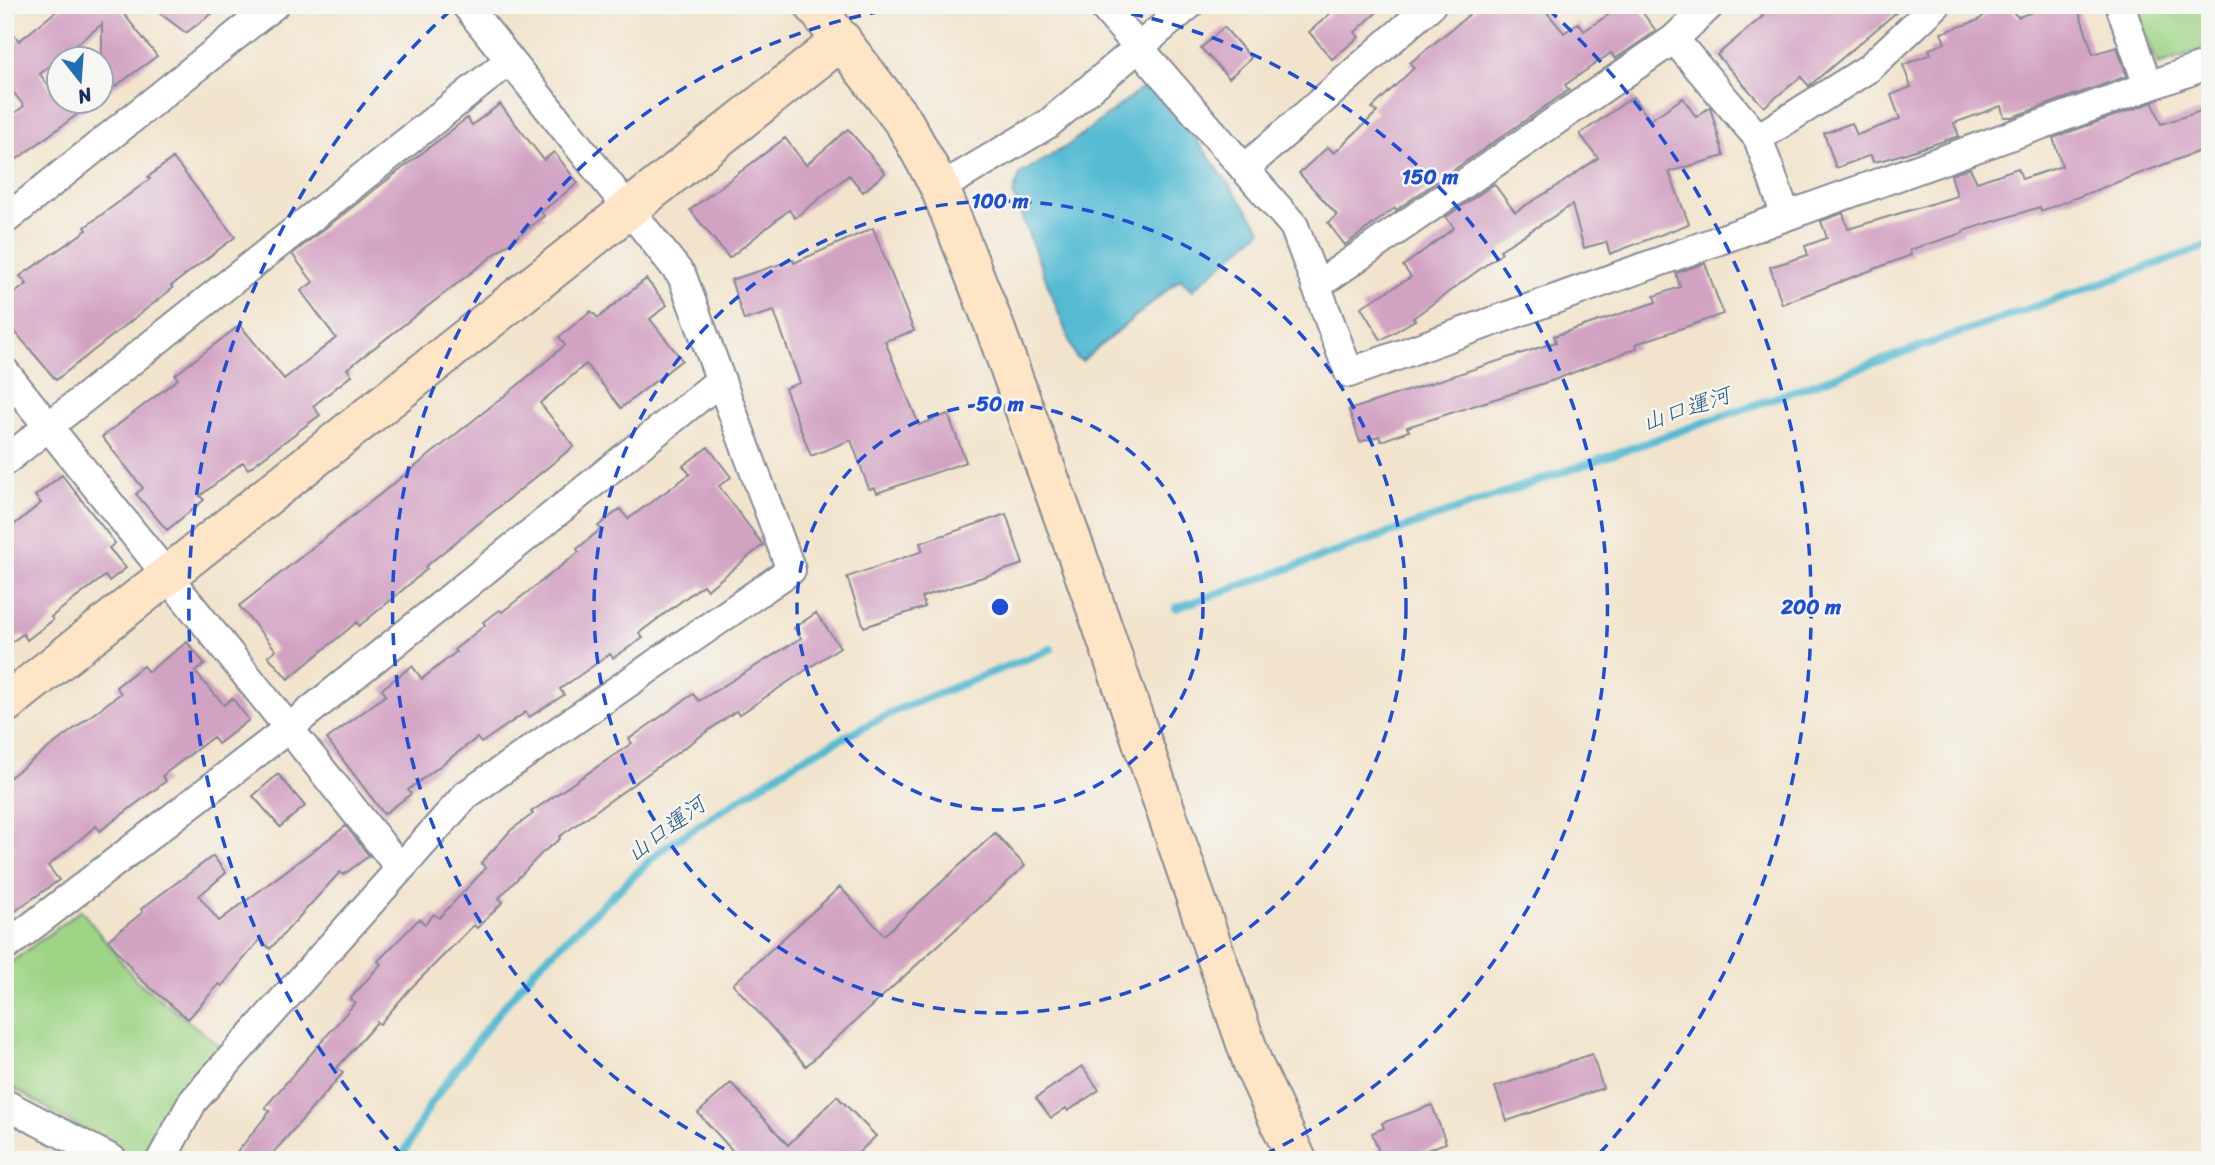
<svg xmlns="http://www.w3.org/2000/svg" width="2215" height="1165" font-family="Sriracha,'Klee One',sans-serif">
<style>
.green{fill:#9ed485;stroke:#5c8272;stroke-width:2}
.water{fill:#55bbd3;stroke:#387598;stroke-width:2}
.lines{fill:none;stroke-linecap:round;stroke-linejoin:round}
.stream{stroke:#55bbd3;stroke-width:8}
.building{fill:#d2a2c2}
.street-casing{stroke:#868a95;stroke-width:32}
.secondary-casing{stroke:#868a95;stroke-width:42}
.street{stroke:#fff;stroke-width:28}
.secondary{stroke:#fde5c5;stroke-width:38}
.ring{fill:none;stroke:#1d4ed8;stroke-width:3.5;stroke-dasharray:12 9}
.labels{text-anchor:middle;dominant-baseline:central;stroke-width:5;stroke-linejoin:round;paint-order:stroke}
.water-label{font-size:23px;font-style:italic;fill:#2c5981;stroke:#f6f6f2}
.centre{fill:#1d4ed8;stroke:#f6f6f2;stroke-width:3.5}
.ring-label{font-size:21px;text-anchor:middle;font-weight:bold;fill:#1d4ed8;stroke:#f6f6f2;stroke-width:5;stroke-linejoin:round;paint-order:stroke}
</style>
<rect width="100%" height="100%" fill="#f6f6f2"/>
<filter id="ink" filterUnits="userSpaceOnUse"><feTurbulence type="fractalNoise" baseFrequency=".0143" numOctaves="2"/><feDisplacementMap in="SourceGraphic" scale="14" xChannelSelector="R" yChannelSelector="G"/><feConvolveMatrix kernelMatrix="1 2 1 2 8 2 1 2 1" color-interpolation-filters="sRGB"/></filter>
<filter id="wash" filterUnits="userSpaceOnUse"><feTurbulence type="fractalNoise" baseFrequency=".00686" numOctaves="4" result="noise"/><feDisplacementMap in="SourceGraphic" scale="28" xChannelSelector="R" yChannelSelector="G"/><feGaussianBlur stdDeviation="1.57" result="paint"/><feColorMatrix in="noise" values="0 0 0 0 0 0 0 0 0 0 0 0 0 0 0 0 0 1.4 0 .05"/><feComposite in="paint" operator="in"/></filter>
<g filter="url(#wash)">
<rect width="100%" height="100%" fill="#f2e4cc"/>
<path class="green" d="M 2135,5 L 2210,5 L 2210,47 L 2158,65 Z
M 81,910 L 136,980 L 225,1050 L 153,1160 L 134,1160 L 5,1083 L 5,967 Z"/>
<path class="water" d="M 1153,80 L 1262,230 L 1192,290 L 1180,279 L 1082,361 L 1076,358 L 1013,194 L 1020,174 L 1067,146 Z"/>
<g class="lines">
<path class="stream" d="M 1176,608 L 2210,245
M 400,1160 L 431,1103 L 491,1022 L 536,968 L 661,850 L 798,761 L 899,709 L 1051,649"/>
</g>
<g id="blocks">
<path class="building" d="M 64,5 L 124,5 L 120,9 L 157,56 L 102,96 L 102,24 L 40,74 L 60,102 L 94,102 L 5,168 L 5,120 L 24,106 L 5,82 L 5,24 L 19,41 Z
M 149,5 L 223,5 L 186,33 Z
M 1340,5 L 1385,5 L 1355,32 L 1359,37 L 1332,59 L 1309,32 Z
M 1481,5 L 1541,5 L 1564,33 L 1578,23 L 1584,31 L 1623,5 L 1637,5 L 1656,31 L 1615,59 L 1611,53 L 1565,85 L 1569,90 L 1396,210 L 1395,208 L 1345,245 L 1328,223 L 1337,215 L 1299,173 L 1328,147 L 1334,153 L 1377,112 L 1372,108 L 1414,68 L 1410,63 Z
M 1754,5 L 1905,5 L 1809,86 L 1801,77 L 1764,107 L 1717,55 L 1763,16 Z
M 1994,5 L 2006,5 L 2018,17 L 2053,5 L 2077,5 L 2093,54 L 2117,47 L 2127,76 L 2012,117 L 2004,117 L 2001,106 L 1954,123 L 1959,136 L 1887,159 L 1873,162 L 1871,155 L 1836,168 L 1824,133 L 1852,123 L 1857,135 L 1900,119 L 1891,95 L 1911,87 L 1903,65 L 1931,54 L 1929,49 L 1945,43 L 1941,33 L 1979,20 Z
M 1224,27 L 1251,58 L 1229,78 L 1201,48 Z
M 1633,97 L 1650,120 L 1683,98 L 1696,117 L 1710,107 L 1724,156 L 1669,172 L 1689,224 L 1610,254 L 1606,242 L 1584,248 L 1572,205 L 1500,250 L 1502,253 L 1413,318 L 1415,320 L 1381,340 L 1361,307 L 1411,277 L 1403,266 L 1454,228 L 1446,217 L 1494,184 L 1515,212 L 1562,183 L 1598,158 L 1580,134 Z
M 2153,102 L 2161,124 L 2201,111 L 2210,136 L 2210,147 L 2041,211 L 2040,207 L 1963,231 L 1963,233 L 1910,250 L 1911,255 L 1782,304 L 1770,267 L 1808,255 L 1805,246 L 1827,238 L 1821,221 L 1843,213 L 1848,229 L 1957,196 L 1951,175 L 1970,168 L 1977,182 L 2018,168 L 2022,179 L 2062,166 L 2053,138 Z
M 500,104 L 544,160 L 554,152 L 578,183 L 541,212 L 544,216 L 347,369 L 352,375 L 313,406 L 320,415 L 248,469 L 243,462 L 200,496 L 204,500 L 167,530 L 136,494 L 143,488 L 102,437 L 178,379 L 175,375 L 240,325 L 284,379 L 336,338 L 301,291 L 313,282 L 292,254 L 467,118 L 472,125 Z
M 848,129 L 885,173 L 863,192 L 849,175 L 795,218 L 789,210 L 729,258 L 690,210 L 785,138 L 806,165 Z
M 173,158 L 235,237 L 171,286 L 173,288 L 56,380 L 5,320 L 5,300 L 27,284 L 20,276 L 87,230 L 85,227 L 150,179 L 148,177 Z
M 873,228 L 914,331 L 885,341 L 919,425 L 948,414 L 966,462 L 877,493 L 875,488 L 869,489 L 851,440 L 811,456 L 785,388 L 800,383 L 774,311 L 744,320 L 731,280 L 793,260 L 794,263 Z
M 1705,263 L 1723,314 L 1636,344 L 1637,348 L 1554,380 L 1407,427 L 1409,431 L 1381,441 L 1379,436 L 1360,442 L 1349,410 L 1556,342 L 1554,336 L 1656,302 L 1654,296 L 1680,287 L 1676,273 Z
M 646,279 L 667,305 L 650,319 L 682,360 L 621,408 L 586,364 L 540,403 L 574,446 L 425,567 L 427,569 L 391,600 L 359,626 L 357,622 L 288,679 L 268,656 L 276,650 L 239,606 L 518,385 L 565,345 L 559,337 L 591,311 L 598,318 Z
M 708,447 L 731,477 L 719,486 L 763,545 L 707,590 L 703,585 L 639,633 L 643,638 L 613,658 L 610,654 L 560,689 L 564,695 L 529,717 L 526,712 L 481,743 L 477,738 L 408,790 L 411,794 L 384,814 L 327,739 L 386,695 L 382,689 L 412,666 L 422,679 L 456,652 L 454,650 L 485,625 L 483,622 L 500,610 L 502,612 L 579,552 L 577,549 L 601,529 L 598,526 L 620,509 L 628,519 L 690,474 L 683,466 Z
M 62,475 L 115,543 L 109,548 L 126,568 L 109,581 L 105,576 L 51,617 L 53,620 L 27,640 L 23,634 L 5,647 L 5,532 L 41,503 L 35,496 Z
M 1006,514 L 1023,564 L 922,597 L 925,607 L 864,627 L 847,577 L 923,551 L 920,543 Z
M 816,613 L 840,647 L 739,715 L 736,711 L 559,837 L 560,839 L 543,852 L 499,898 L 503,902 L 477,928 L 474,925 L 409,990 L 380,1024 L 377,1022 L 337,1068 L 343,1073 L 267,1160 L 231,1160 L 270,1111 L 265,1107 L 355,1003 L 350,999 L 381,964 L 378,961 L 419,919 L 425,924 L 434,914 L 439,918 L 486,868 L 481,863 L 511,830 L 533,814 L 531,812 L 632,743 L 629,739 L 693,694 L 699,701 L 801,638 L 794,628 Z
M 187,642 L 205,664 L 195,672 L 224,705 L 232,698 L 249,720 L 218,744 L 213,737 L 162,776 L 166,781 L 149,794 L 100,831 L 96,826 L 48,866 L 59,880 L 5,918 L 5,781 L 121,693 L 116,687 L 143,666 L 148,672 Z
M 278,774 L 305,806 L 280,827 L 253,796 Z
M 346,826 L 369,856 L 343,875 L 340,872 L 270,949 L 260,939 L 222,986 L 219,984 L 188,1019 L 139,978 L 108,940 L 143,912 L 141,909 L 213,856 L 226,873 L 199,896 L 219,921 Z
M 995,833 L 1025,866 L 806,1066 L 733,984 L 840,887 L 884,935 Z
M 1592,1054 L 1603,1088 L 1507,1121 L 1495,1087 Z
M 1082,1066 L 1099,1090 L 1068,1111 L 1066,1108 L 1051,1118 L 1036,1098 Z
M 731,1083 L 788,1145 L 837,1096 L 876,1136 L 851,1160 L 741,1160 L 698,1113 Z
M 1432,1105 L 1446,1143 L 1399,1160 L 1382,1160 L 1372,1133 L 1384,1128 L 1382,1123 Z"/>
</g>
</g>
<g filter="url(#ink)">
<use href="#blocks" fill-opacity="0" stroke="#868a95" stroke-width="2"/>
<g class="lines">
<g class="street-casing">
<path id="street" d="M 1102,5 L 1294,226 L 1349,373 L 2210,64
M 2120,5 L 2148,86
M 1674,39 L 1758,138 L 1786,216
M 1758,138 L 1869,68 L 1936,5
M 1244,169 L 1431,5
M 940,188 L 1048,124 L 1189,5
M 5,220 L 274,5
M 1316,286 L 1674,39 L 1710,5
M 5,372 L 400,868
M 5,461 L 510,60
M 5,947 L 290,727 L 721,380
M 5,1104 L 113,1160
M 161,1160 L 193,1101 L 466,795 L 791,570 L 682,276 L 466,5"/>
</g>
<g class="secondary-casing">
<path id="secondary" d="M 814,5 L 905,124 L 940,188 L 994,325 L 1088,585 L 1253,1064 L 1297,1160
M 5,704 L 842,40"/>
</g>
<use href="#street" class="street"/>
<use href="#secondary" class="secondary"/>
</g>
</g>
<g class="ring">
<circle cx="1000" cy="607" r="203"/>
<circle cx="1000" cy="607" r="406"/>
<path d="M743 1158A608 608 0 0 1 910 6M1090 6A608 608 0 0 1 1257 1158"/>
<path d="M402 1155A811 811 0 0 1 452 9M1548 9A811 811 0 0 1 1598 1155"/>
</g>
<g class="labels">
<g class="water-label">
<text transform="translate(1686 409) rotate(-19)">山口運河</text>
<text transform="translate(666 829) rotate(-37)">山口運河</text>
</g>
</g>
<circle cx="1000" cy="607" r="10" class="centre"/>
<g class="ring-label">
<text x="1430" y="184">150 m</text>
<text x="1000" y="208">100 m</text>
<text x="1000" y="411">50 m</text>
<text x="1811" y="614">200 m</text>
</g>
<rect width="2215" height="1165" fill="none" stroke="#f6f6f2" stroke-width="28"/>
<g transform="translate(80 80) rotate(163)"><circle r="33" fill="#f6f6f2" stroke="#9ea6b7" stroke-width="2"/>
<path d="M0-5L12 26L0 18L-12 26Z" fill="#1f6fb2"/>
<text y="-10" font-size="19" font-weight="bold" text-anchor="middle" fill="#1b2f5e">N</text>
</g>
</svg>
